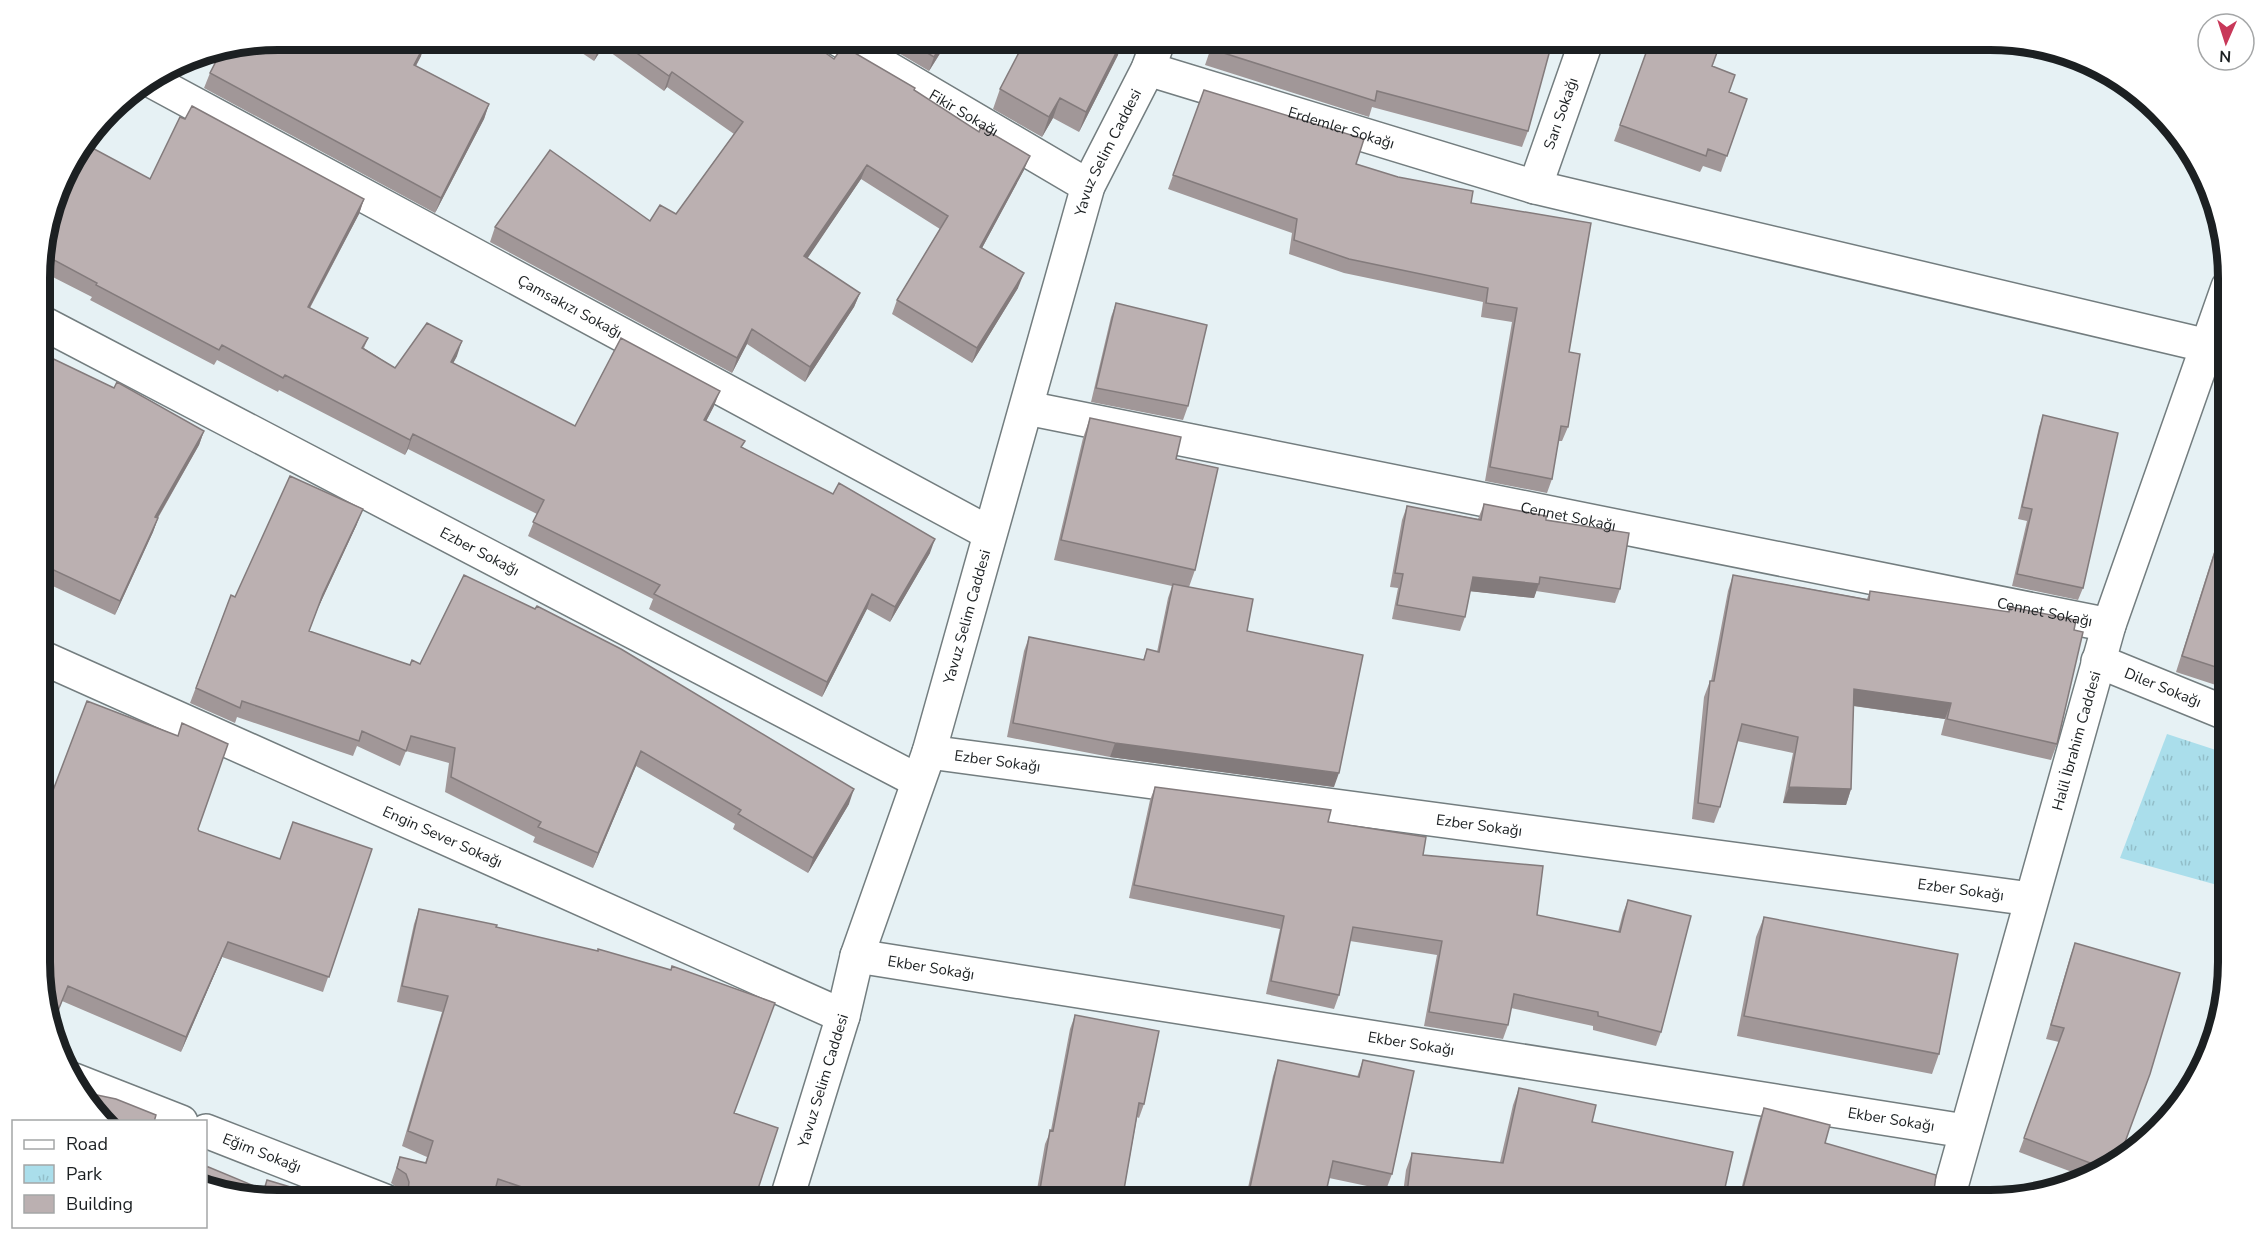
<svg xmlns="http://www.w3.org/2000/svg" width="2268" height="1240" font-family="'Nunito Sans',sans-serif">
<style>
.park{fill:url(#park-tufts)}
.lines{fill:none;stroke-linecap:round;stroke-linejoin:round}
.minor-casing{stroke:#737d7f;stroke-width:36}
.minor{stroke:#fff;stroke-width:33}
.wall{fill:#a19798}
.shaded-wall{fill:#837b7c}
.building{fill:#bbb0b1;stroke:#837b7c;stroke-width:1.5}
.labels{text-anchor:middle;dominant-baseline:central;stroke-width:4.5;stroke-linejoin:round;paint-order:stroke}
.street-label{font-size:15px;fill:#1c2022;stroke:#fff}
.rim{fill:none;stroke:#1c2022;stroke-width:8}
</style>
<defs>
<pattern id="park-tufts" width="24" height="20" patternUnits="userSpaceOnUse" patternTransform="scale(1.5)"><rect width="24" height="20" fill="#aadeeb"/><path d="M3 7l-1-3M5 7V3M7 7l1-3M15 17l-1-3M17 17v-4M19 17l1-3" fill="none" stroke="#92bec9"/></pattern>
</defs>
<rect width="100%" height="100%" fill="#e6f1f4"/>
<path class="park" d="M 2167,734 L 2228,754 L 2228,888 L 2120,858 Z"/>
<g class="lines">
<g class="minor-casing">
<g id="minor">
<path id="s1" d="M 838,39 L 1088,186"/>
<path id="s2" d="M 1148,69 L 1535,187 L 2208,346"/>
<path id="s3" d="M 150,80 L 989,533"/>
<path id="s4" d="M 1535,187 L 1587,39"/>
<path id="s5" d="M 41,322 L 918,781"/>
<path id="s6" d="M 1027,408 L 2109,625"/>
<path id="s7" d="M 41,657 L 843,1016"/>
<path id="s8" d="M 2098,661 L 2228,714"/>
<path id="s9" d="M 929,752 L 2031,899"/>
<path id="s10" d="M 857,956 L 1965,1131"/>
<path d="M 74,1080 L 181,1122"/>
<path id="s11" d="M 206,1131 L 385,1201"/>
<path id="s12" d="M 786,1201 L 843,1016 L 857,956 L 929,752 L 1088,186 L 1148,69 L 1159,39"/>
<path id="s13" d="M 1947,1201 L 2109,625 L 2228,287"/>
</g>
</g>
<use href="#minor" class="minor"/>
</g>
<path class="wall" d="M 278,39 L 421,56 L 416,66 L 489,104 L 484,119 L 435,213 L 204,88 L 210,73 L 216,61 L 201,54 Z
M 561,39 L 789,39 L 798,46 L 914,90 L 1024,170 L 982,248 L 1018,288 L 972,363 L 892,314 L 897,300 L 940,229 L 861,179 L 807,258 L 860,293 L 854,307 L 805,382 L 747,344 L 732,373 L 490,242 L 495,227 L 650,221 L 676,214 L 734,134 L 667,87 L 664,91 L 603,47 L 594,61 Z
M 875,39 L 949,39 L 929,71 Z
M 1214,39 L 1553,39 L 1528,131 L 1522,147 L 1372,107 L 1369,117 L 1205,65 Z
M 1639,39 L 1722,39 L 1712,66 L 1729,93 L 1747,99 L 1721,172 L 1703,166 L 1700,172 L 1614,141 L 1650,43 Z
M 1118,55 L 1079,132 L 1053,118 L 1042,137 L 993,109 L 1000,89 Z
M 1204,90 L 1356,164 L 1471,203 L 1569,352 L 1568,427 L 1562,441 L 1558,441 L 1552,479 L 1547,493 L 1485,481 L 1512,322 L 1481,317 L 1483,302 L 1344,273 L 1289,254 L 1292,233 L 1168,189 Z
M 150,179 L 364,199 L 359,214 L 310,308 L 368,338 L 364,348 L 395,368 L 457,356 L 453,363 L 575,426 L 714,406 L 706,421 L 742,447 L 930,553 L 890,622 L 867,609 L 822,697 L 649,609 L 653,599 L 528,536 L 537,514 L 408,449 L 405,455 L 279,390 L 278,392 L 217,360 L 214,365 L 90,300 L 92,297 L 41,271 L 41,247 Z
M 1116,303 L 1188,406 L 1183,420 L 1091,402 L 1111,317 Z
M 41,353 L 204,431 L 199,445 L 158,518 L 153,532 L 115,615 L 42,581 L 47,568 L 41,566 Z
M 2043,415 L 2083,588 L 2078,600 L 2012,586 L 2027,521 L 2018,519 L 2039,427 Z
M 1090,418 L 1176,459 L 1195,570 L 1189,587 L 1247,631 L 1334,787 L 1110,757 L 1007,737 L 1024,651 L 1029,637 L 1143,660 L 1147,649 L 1157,652 L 1168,598 L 1172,586 L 1054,560 L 1083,438 Z
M 2228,498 L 2228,689 L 2176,672 L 2214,552 Z
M 1484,504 L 1546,520 L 1620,589 L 1615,603 L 1536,591 L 1534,598 L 1470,591 L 1465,617 L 1460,631 L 1392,619 L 1398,588 L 1390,587 L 1402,520 L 1407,506 L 1478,519 Z
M 357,524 L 318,608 L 309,631 L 410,665 L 420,664 L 849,804 L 808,873 L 733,829 L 735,824 L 636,766 L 593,868 L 533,842 L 535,837 L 445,792 L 449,763 L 406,751 L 400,766 L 357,746 L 353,756 L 237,717 L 235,723 L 190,703 L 231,595 L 235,597 Z
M 1733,575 L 1867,599 L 1870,591 L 2008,612 L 2010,607 L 2074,630 L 2057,744 L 2051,760 L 1941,735 L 1945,719 L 1853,706 L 1851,789 L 1846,805 L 1783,803 L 1793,753 L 1737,741 L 1720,807 L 1714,823 L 1692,819 L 1704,697 L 1710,681 L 1711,681 L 1728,591 Z
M 1155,787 L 1328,822 L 1423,855 L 1537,915 L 1618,932 L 1623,913 L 1628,900 L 1661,1032 L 1656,1046 L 1593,1030 L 1593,1026 L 1511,1008 L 1508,1025 L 1503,1039 L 1424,1026 L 1437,955 L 1350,941 L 1339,995 L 1334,1009 L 1266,994 L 1280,929 L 1129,898 L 1150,800 Z
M 198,829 L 199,831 L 280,859 L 372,849 L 323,992 L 222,957 L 181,1052 L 62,1001 L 53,1025 L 41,993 Z
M 419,909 L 496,927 L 734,1113 L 754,1201 L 511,1201 L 494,1195 L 402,1200 L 403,1198 L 400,1190 L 391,1183 L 400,1157 L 425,1163 L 427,1157 L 402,1146 L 442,1012 L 397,1002 L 414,924 Z
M 1764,917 L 1939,1054 L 1932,1074 L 1737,1036 L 1756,937 Z
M 2075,943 L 2117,1164 L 2088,1178 L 2019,1152 L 2059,1042 L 2046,1039 L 2070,957 Z
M 1075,1015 L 1144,1104 L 1139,1118 L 1137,1117 L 1122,1201 L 1035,1201 L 1045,1144 L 1051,1130 L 1070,1029 Z
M 1278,1060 L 1357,1077 L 1363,1060 L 1392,1174 L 1386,1190 L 1329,1178 L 1324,1201 L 1245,1201 L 1273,1076 Z
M 1519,1088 L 1592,1122 L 1722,1201 L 1402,1201 L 1406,1170 L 1412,1153 L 1500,1162 L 1513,1105 Z
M 1764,1108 L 1825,1143 L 1934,1191 L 1941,1201 L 1738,1201 L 1759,1121 Z"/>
<path class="shaded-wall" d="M 604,39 L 606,39 L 603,47 L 594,61 L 599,47 Z
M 945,39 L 949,39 L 929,71 L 934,57 Z
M 1123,39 L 1118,55 L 1079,132 L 1086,112 Z
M 426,42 L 421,56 L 408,80 L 414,65 Z
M 672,72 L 667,87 L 664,91 L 669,76 Z
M 1060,98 L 1053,118 L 1042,137 L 1049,117 Z
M 489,104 L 484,119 L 435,213 L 441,198 Z
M 1030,156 L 1024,170 L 975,261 L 980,247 Z
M 867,165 L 861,179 L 799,271 L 804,256 Z
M 364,199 L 359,214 L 302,322 L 308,307 Z
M 1024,273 L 1018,288 L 972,363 L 977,348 Z
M 860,293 L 854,307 L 805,382 L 810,367 Z
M 752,329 L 747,344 L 732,373 L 737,358 Z
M 462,341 L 457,356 L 446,377 L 451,362 Z
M 720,391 L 714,406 L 699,435 L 704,420 Z
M 204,431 L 199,445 L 150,531 L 155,517 Z
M 413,434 L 408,449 L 405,455 L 410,440 Z
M 363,509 L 357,524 L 318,608 L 323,594 Z
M 158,518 L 153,532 L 115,615 L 120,601 Z
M 935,539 L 930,553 L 890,622 L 895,607 Z
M 1473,577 L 1539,584 L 1534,598 L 1468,591 Z
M 872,594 L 867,609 L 822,697 L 827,682 Z
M 1854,689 L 1951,703 L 1945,719 L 1848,705 Z
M 1115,743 L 1339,773 L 1334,787 L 1110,757 Z
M 641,751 L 636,766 L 593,868 L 598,853 Z
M 1789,787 L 1851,789 L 1846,805 L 1783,803 Z
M 854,789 L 849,804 L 808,873 L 813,858 Z
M 228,942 L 222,957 L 181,1052 L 186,1037 Z"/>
<path class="building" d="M 278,39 L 421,39 L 426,42 L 414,65 L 489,104 L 441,198 L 210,73 L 222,50 Z
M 588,39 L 604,39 L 599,47 Z
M 617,39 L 789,39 L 798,46 L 803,39 L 806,39 L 834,59 L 843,46 L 915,88 L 914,90 L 979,132 L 981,127 L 1030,156 L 980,247 L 1024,273 L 977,348 L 897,300 L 948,216 L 867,165 L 804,256 L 860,293 L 810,367 L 752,329 L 737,358 L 495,227 L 550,150 L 650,221 L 660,205 L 676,214 L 743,122 L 672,72 L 669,76 Z
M 904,39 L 945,39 L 934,57 Z
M 1026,39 L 1123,39 L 1086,112 L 1060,98 L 1049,117 L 1000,89 Z
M 1214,39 L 1553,39 L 1528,131 L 1377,91 L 1375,101 L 1211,49 Z
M 1651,39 L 1722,39 L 1712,66 L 1735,75 L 1729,92 L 1747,99 L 1727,156 L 1708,149 L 1706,156 L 1620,125 Z
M 1204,90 L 1364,139 L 1356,164 L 1398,177 L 1473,191 L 1471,203 L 1591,223 L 1569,352 L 1580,354 L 1568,427 L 1561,426 L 1552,479 L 1490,467 L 1517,308 L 1486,303 L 1488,288 L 1349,259 L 1294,240 L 1297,219 L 1173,175 Z
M 192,106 L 364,199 L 308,307 L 368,338 L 362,348 L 395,368 L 427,323 L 462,341 L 451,362 L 575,426 L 621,338 L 720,391 L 704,420 L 745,441 L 741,447 L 833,494 L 839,483 L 935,539 L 895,607 L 872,594 L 827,682 L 654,594 L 660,585 L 533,522 L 544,500 L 413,434 L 410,440 L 285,375 L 283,378 L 222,345 L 219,350 L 96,285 L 97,283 L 41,253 L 41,247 L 64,172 L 85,144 L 150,179 L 180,117 L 185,119 Z
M 1116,303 L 1207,325 L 1188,406 L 1096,388 Z
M 41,353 L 114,388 L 117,382 L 204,431 L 155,517 L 158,518 L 120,601 L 47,567 L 53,555 L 41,549 Z
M 2043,415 L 2118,433 L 2083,588 L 2017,574 L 2032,509 L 2022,507 Z
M 1090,418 L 1181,437 L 1176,459 L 1218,468 L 1195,570 L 1061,540 Z
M 290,476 L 363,509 L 323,594 L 309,631 L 410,665 L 412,660 L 420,664 L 464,575 L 535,609 L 537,606 L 621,649 L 854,789 L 813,858 L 738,814 L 741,810 L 641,751 L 598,853 L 538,827 L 541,822 L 451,777 L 455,748 L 411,736 L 406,751 L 362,731 L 359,741 L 242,701 L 240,708 L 196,688 L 231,595 L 235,597 Z
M 1484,504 L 1546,516 L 1546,520 L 1629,533 L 1620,589 L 1540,577 L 1539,584 L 1473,577 L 1465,617 L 1397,605 L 1403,574 L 1395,573 L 1407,506 L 1481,520 Z
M 2228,504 L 2228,671 L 2182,656 L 2220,536 Z
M 1733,575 L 1869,600 L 1870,591 L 2009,612 L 2010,607 L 2076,620 L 2074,630 L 2083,632 L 2057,744 L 1947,719 L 1951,703 L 1854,689 L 1851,789 L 1789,787 L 1798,737 L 1742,724 L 1720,807 L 1698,803 L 1710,681 L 1714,681 Z
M 1173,584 L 1253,599 L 1247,631 L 1363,655 L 1339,773 L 1115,743 L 1013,723 L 1029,637 L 1144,660 L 1147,649 L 1159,652 Z
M 87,701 L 178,736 L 182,723 L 228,744 L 198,829 L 199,831 L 280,859 L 293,822 L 372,849 L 329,977 L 228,942 L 186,1037 L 68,986 L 53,1023 L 52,1022 L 41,993 L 41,822 Z
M 1155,787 L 1331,810 L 1328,822 L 1426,837 L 1423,855 L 1543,866 L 1537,915 L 1620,932 L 1628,900 L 1691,916 L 1661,1032 L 1598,1016 L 1598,1012 L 1514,994 L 1508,1025 L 1429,1012 L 1442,941 L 1353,927 L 1339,995 L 1271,981 L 1284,916 L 1134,885 Z
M 419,909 L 497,925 L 496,927 L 598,951 L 598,949 L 671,970 L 672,966 L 775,1003 L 734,1113 L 778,1128 L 754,1201 L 563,1201 L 498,1179 L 492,1201 L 401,1201 L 408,1192 L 409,1182 L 406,1174 L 397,1168 L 400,1157 L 426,1163 L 433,1141 L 408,1131 L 448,996 L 402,986 Z
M 1764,917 L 1958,954 L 1939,1054 L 1744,1016 Z
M 2075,943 L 2180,973 L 2150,1074 L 2117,1164 L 2106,1169 L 2024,1138 L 2064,1028 L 2051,1025 Z
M 1075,1015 L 1159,1031 L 1144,1104 L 1139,1103 L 1122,1201 L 1038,1201 L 1050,1130 L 1053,1131 Z
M 1278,1060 L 1359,1077 L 1363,1060 L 1414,1071 L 1392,1174 L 1333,1161 L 1324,1201 L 1247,1201 Z
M 1519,1088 L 1596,1105 L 1592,1122 L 1733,1152 L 1722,1201 L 1406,1201 L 1412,1153 L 1503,1163 Z
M 78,1091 L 116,1099 L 156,1115 L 154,1122 L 108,1122 L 79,1095 Z
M 1764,1108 L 1830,1125 L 1825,1143 L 1936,1175 L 1934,1191 L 1941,1201 L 1774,1201 L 1742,1192 Z
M 206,1166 L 264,1190 L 267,1180 L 337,1201 L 277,1201 L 216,1193 L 206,1189 Z"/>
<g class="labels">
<g class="street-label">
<text stroke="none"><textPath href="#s1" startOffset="146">Fikir Sokağı</textPath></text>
<text stroke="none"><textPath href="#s4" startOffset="78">Sarı Sokağı</textPath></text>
<text stroke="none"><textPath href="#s2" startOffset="202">Erdemler Sokağı</textPath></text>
<text stroke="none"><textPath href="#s12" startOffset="1098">Yavuz Selim Caddesi</textPath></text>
<text stroke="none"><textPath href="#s3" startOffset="477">Çamsakızı Sokağı</textPath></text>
<text stroke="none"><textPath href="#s6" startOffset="552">Cennet Sokağı</textPath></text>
<text stroke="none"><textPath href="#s5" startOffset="495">Ezber Sokağı</textPath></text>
<text stroke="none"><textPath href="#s6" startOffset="1038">Cennet Sokağı</textPath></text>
<text stroke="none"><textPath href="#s12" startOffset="612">Yavuz Selim Caddesi</textPath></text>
<text stroke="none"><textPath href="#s8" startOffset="70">Diler Sokağı</textPath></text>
<text stroke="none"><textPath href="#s13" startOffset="478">Halil İbrahim Caddesi</textPath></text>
<text stroke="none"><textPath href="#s9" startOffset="69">Ezber Sokağı</textPath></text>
<text stroke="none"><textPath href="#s9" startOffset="555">Ezber Sokağı</textPath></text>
<text stroke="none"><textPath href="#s7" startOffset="440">Engin Sever Sokağı</textPath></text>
<text stroke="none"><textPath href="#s9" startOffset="1041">Ezber Sokağı</textPath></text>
<text stroke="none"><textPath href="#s10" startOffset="75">Ekber Sokağı</textPath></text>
<text stroke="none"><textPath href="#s10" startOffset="561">Ekber Sokağı</textPath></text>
<text stroke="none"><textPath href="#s12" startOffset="126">Yavuz Selim Caddesi</textPath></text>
<text stroke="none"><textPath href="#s10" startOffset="1047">Ekber Sokağı</textPath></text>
<text stroke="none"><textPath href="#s11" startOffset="60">Eğim Sokağı</textPath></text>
</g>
</g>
<path d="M0 0H2268V1240H0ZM278 50H1990A228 228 0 0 1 2218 278V962A228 228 0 0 1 1990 1190H278A228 228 0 0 1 50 962V278A228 228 0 0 1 278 50Z" fill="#fff" fill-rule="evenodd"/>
<path class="rim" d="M278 50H1990A228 228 0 0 1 2218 278V962A228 228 0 0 1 1990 1190H278A228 228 0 0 1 50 962V278A228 228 0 0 1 278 50Z"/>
<rect x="12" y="1120" width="195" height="108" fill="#ffffff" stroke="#a4a6a7" stroke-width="1.5"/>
<rect x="24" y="1140" width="30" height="9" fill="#ffffff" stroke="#a4a6a7" stroke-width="1.5"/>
<text x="66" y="1150" font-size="18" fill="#1c2022">Road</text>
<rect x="24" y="1165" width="30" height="18" fill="url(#park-tufts)" stroke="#a4a6a7" stroke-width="1.5"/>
<text x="66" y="1180" font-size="18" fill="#1c2022">Park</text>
<rect x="24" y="1195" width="30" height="18" fill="#bbb0b1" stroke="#a4a6a7" stroke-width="1.5"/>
<text x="66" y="1210" font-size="18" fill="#1c2022">Building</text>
<g transform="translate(2226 42) rotate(183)"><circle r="28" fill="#ffffff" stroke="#a4a6a7" stroke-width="1.5"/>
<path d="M0-4.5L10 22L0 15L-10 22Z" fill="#c83859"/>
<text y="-9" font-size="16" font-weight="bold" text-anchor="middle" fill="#1c2022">N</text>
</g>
</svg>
